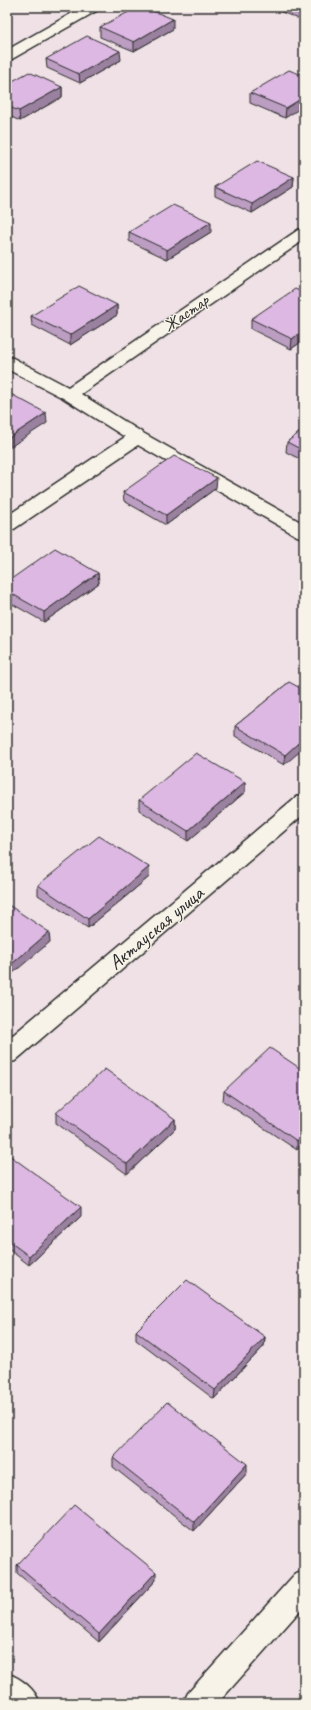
<svg xmlns="http://www.w3.org/2000/svg" width="311" height="1710" font-family="Caveat,sans-serif">
<style>
.lines{fill:none;stroke-linecap:round;stroke-linejoin:round}
.street-casing{stroke:#2b2b2b;stroke-width:3}
.street{fill:#f7f3e8;fill-rule:evenodd}
.wall{fill:#bd9ec3;stroke:#2b2b2b}
.shaded-wall{fill:#9a819f;stroke:#2b2b2b}
.building{fill:#dcb8e3;stroke:#2b2b2b}
.labels{text-anchor:middle;dominant-baseline:central;stroke-width:3;stroke-linejoin:round;paint-order:stroke}
.far-street-label{font-size:17px;fill:#2b2b2b;stroke:#f7f3e8}
.street-label{font-size:20px;fill:#2b2b2b;stroke:#f7f3e8}
</style>
<rect width="100%" height="100%" fill="#efe1e6"/>
<filter id="ink" filterUnits="userSpaceOnUse"><feTurbulence type="fractalNoise" baseFrequency=".025" numOctaves="2"/><feDisplacementMap in="SourceGraphic" scale="8" xChannelSelector="R" yChannelSelector="G"/><feConvolveMatrix kernelMatrix="1 2 1 2 8 2 1 2 1" color-interpolation-filters="sRGB"/></filter>
<g filter="url(#ink)">
<g class="lines">
<g class="street-casing">
<path id="street" d="M 83,7 L 100,7 L 98,10 L 12,59 L 7,60 L 7,50 Z
M 304,228 L 304,240 L 81,394 L 143,433 L 304,524 L 304,538 L 297,536 L 138,445 L 14,529 L 7,531 L 7,516 L 125,437 L 63,398 L 7,369 L 7,357 L 13,358 L 68,387 L 298,230 Z
M 304,794 L 304,814 L 15,1061 L 7,1063 L 7,1040 L 296,797 Z
M 304,1571 L 304,1606 L 218,1703 L 183,1703 L 188,1693 L 294,1575 Z
M 7,1673 C 22,1679 34,1688 40,1703 L 7,1703 Z"/>
</g>
<use href="#street" class="street"/>
</g>
<path class="wall" d="M 275,7 L 304,7 L 304,21 L 274,9 Z
M 100,27 L 173,29 L 134,51 L 100,37 Z
M 46,59 L 121,60 L 80,83 L 47,68 Z
M 304,76 L 285,118 L 250,103 L 250,93 Z
M 7,84 L 62,87 L 62,97 L 20,121 L 7,115 Z
M 294,177 L 293,187 L 252,213 L 215,196 L 215,187 Z
M 129,232 L 211,232 L 167,259 L 129,241 Z
M 304,293 L 304,340 L 291,349 L 251,329 L 251,319 Z
M 117,305 L 117,315 L 70,345 L 32,325 L 31,316 Z
M 304,429 L 304,461 L 286,452 L 287,442 Z
M 216,488 L 166,525 L 124,501 L 123,492 Z
M 98,573 L 99,583 L 44,622 L 7,601 L 7,582 Z
M 289,682 L 284,765 L 235,736 L 235,726 Z
M 245,782 L 245,792 L 188,841 L 139,810 L 139,800 Z
M 149,877 L 88,928 L 38,895 L 38,885 Z
M 304,895 L 304,905 L 303,905 Z
M 304,1001 L 304,1018 L 299,1015 L 300,1005 Z
M 304,1071 L 304,1143 L 297,1150 L 223,1101 L 224,1091 Z
M 56,1113 L 175,1119 L 175,1129 L 127,1174 L 56,1123 Z
M 7,1157 L 81,1217 L 29,1265 L 7,1248 Z
M 136,1331 L 265,1337 L 264,1346 L 214,1399 L 136,1340 Z
M 113,1458 L 247,1473 L 194,1531 L 113,1467 Z
M 17,1565 L 156,1580 L 99,1642 L 17,1573 Z"/>
<path class="shaded-wall" d="M 173,19 L 173,29 L 134,51 L 134,42 Z
M 120,51 L 121,60 L 80,83 L 79,74 Z
M 62,87 L 62,97 L 20,121 L 19,111 Z
M 304,97 L 304,106 L 285,118 L 286,108 Z
M 294,177 L 293,187 L 252,213 L 252,204 Z
M 211,222 L 211,232 L 167,259 L 167,250 Z
M 117,305 L 117,315 L 70,345 L 70,335 Z
M 304,330 L 304,340 L 291,349 L 292,339 Z
M 46,413 L 47,423 L 7,449 L 7,439 Z
M 217,478 L 216,488 L 166,525 L 166,515 Z
M 98,573 L 99,583 L 44,622 L 44,612 Z
M 304,738 L 304,748 L 284,765 L 285,755 Z
M 245,782 L 245,792 L 188,841 L 188,831 Z
M 149,867 L 149,877 L 88,928 L 88,919 Z
M 49,932 L 50,942 L 7,978 L 7,968 Z
M 175,1119 L 175,1129 L 127,1174 L 127,1164 Z
M 304,1134 L 304,1143 L 297,1150 L 297,1141 Z
M 81,1207 L 81,1217 L 29,1265 L 29,1256 Z
M 265,1337 L 264,1346 L 214,1399 L 215,1390 Z
M 247,1464 L 247,1473 L 194,1531 L 194,1522 Z
M 156,1572 L 156,1580 L 99,1642 L 99,1634 Z"/>
<path class="building" d="M 138,7 L 143,7 L 173,19 L 134,42 L 100,27 Z
M 291,7 L 304,7 L 304,12 Z
M 87,36 L 120,51 L 79,74 L 46,59 Z
M 289,70 L 304,76 L 304,97 L 286,108 L 250,93 Z
M 29,72 L 62,87 L 19,111 L 7,106 L 7,84 Z
M 257,161 L 294,177 L 252,204 L 215,187 Z
M 173,205 L 211,222 L 167,250 L 129,232 Z
M 79,286 L 117,305 L 70,335 L 31,316 Z
M 295,289 L 304,293 L 304,330 L 292,339 L 251,319 Z
M 7,392 L 46,413 L 7,439 Z
M 304,429 L 304,451 L 287,442 Z
M 174,456 L 217,478 L 166,515 L 123,492 Z
M 55,548 L 98,573 L 44,612 L 7,591 L 7,582 Z
M 289,682 L 304,690 L 304,738 L 285,755 L 235,726 Z
M 196,753 L 245,782 L 188,831 L 139,800 Z
M 99,836 L 149,867 L 88,919 L 38,885 Z
M 7,904 L 49,932 L 7,968 Z
M 304,1001 L 304,1008 L 300,1005 Z
M 270,1048 L 304,1071 L 304,1134 L 297,1141 L 224,1091 Z
M 105,1069 L 175,1119 L 127,1164 L 56,1113 Z
M 9,1155 L 81,1207 L 29,1256 L 7,1240 L 7,1157 Z
M 187,1280 L 265,1337 L 215,1390 L 136,1331 Z
M 167,1402 L 247,1464 L 194,1522 L 113,1458 Z
M 74,1505 L 156,1572 L 99,1634 L 17,1565 Z"/>
</g>
<g class="labels">
<g class="far-street-label">
<text transform="translate(186 313) rotate(-35)">Жастар</text>
</g>
<g class="street-label">
<text transform="translate(156 928) rotate(-40)">Актауская улица</text>
</g>
</g>
<rect width="311" height="1710" fill="none" stroke="#f7f3e8" stroke-width="24"/>
<rect x="12" y="12" width="287" height="1686" fill="none" stroke="#2b2b2b" stroke-width="1.5" filter="url(#ink)"/>
</svg>
